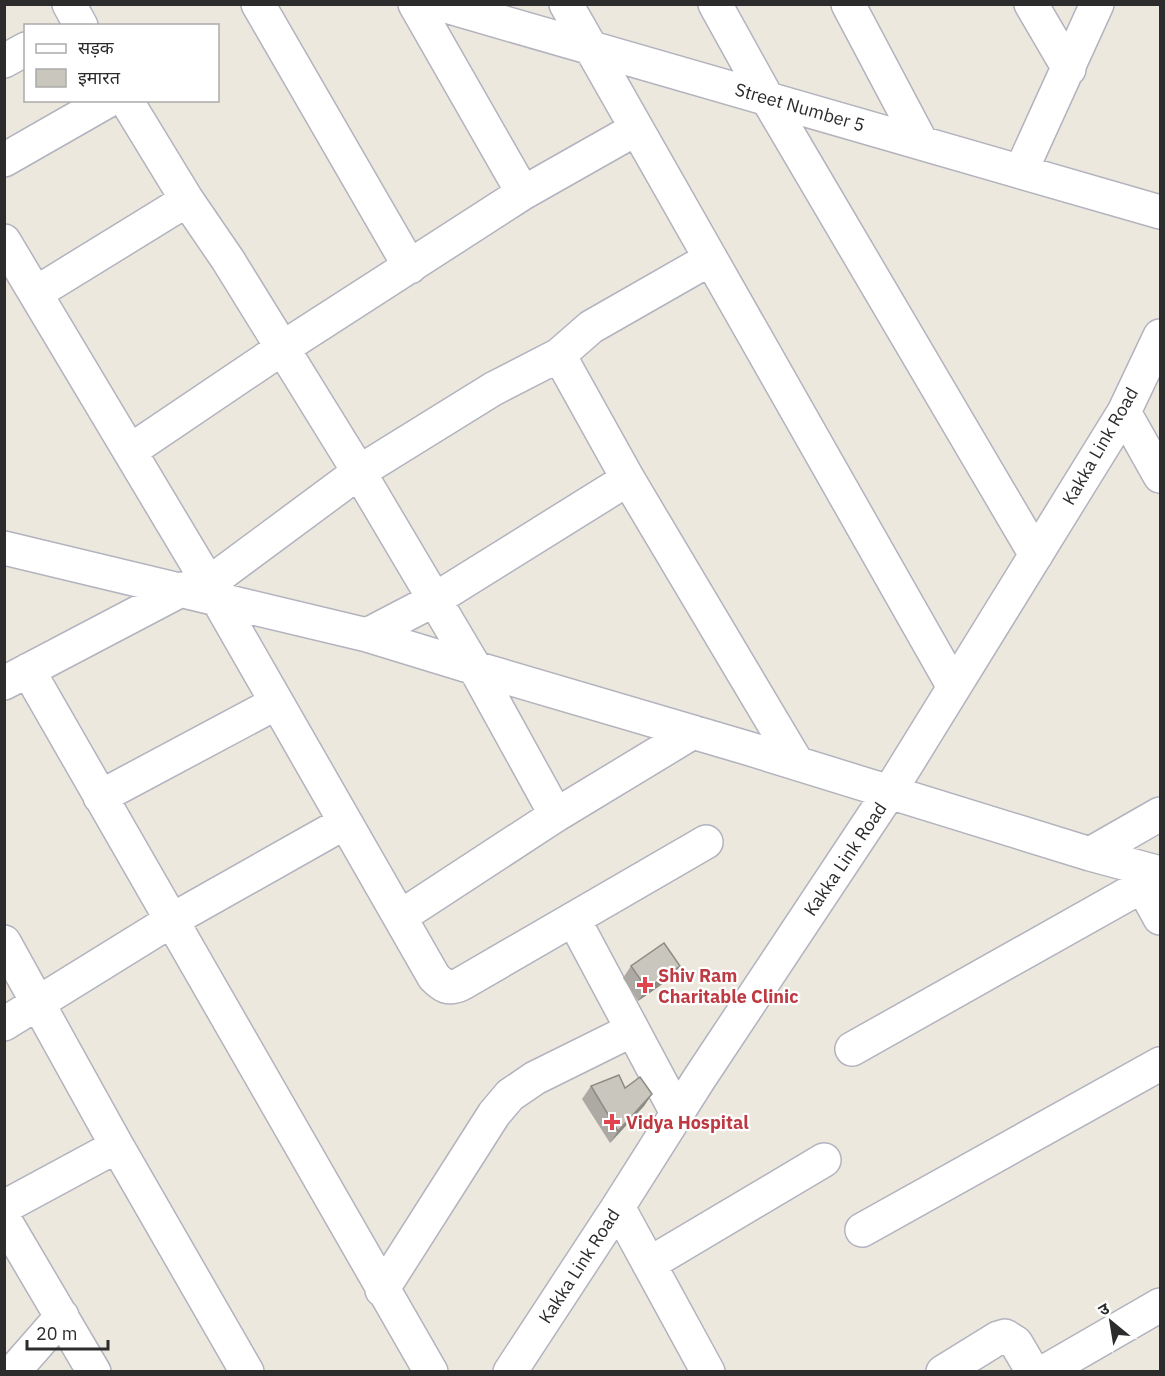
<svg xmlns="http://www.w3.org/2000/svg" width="1165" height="1376" font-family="'IBM Plex Sans','Noto Sans Devanagari',sans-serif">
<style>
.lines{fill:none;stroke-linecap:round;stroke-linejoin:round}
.minor-casing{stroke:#b2b3bf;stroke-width:36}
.minor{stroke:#fff;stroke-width:33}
.wall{fill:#adaaa3}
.shaded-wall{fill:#8d8b84}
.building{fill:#c9c6bd;stroke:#8d8b84;stroke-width:1.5}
.health-dot{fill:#e0444e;stroke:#fff;stroke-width:2}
.labels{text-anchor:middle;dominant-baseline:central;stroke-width:4.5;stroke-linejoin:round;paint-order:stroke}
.street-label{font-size:18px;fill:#2c2c2c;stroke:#fff}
.health-label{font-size:18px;font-weight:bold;fill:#be3a42;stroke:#fff;text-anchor:start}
</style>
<rect width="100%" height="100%" fill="#ede8de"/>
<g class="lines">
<g class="minor-casing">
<path id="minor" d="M 69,4 L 81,26
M 258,4 L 410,267
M 415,4 L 523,193
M 439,4 L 1160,212
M 566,4 L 954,687
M 715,4 L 767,98 L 1036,555
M 848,4 L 921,142
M 1031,4 L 1069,69
M 4,61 L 26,49
M 126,100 L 187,200 L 228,260 L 359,472 L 475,668 L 556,815
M 4,160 L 109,100
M 1021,171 L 1097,4
M 4,241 L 209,584
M 36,293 L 187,200
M 559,355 L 628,479 L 797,763
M 1124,412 L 1160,476
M 130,451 L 281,349 L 523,193 L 636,129
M 4,548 L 367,635 L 475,668 L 747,748 L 1090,854 L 1160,873
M 197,592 L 359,472 L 493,389 L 559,355 L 591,327 L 710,259
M 217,598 L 434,977 C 443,986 448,990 461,984 L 706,842
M 367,635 L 434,600 L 628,479
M 28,670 L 431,1372
M 4,683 L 183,589
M 100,797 L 276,703
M 1090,854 L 1160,814
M 1132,867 L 1160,918
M 400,917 L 556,815 L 693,732
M 574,920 L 677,1113
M 4,942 L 117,1146 L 247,1372
M 4,1024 L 172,920 L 344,823
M 852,1049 L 1142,886
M 4,1207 L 117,1146
M 618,1207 L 708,1372
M 4,1219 L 94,1372
M 862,1230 L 1160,1064
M 649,1264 L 824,1160
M 382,1290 L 494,1114 L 510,1095 L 535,1078 L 632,1030
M 13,1372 L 62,1316
M 510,1372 L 618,1207 L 699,1079 L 890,791 L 1124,412 L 1160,336
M 943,1372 L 998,1338 L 1005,1336 L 1016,1343 L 1033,1372
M 1044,1372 L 1160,1305"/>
</g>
<use href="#minor" class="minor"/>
</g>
<path class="wall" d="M 631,966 L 671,978 L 638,1001 L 623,978 Z
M 591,1086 L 625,1088 L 652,1094 L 644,1106 L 610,1143 L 582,1099 Z"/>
<path class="shaded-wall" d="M 680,966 L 671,978 L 638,1001 L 647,989 Z
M 652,1094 L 644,1106 L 610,1143 L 618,1131 Z"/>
<path class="building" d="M 664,943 L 680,966 L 647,989 L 631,966 Z
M 619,1075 L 625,1088 L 640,1077 L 652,1094 L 618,1131 L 591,1086 Z"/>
<g class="health-dot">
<path d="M642 976h6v6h6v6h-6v6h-6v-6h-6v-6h6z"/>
<path d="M609 1113h6v6h6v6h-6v6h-6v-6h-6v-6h6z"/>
</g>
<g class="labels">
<g class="street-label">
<text transform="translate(800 107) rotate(16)">Street Number 5</text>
<text transform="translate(1100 446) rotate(-60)">Kakka Link Road</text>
<text transform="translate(845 859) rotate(-56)">Kakka Link Road</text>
<text transform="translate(579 1266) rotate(-57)">Kakka Link Road</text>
</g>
<g class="health-label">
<text x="658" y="975">Shiv Ram<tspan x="658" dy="21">Charitable Clinic</tspan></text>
<text x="626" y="1122">Vidya Hospital</text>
</g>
</g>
<rect width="1165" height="1376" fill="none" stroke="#2c2c2c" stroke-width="12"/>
<rect x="24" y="24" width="195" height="78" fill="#ffffff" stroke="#ababab" stroke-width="1.5"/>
<rect x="36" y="44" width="30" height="9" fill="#ffffff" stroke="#ababab" stroke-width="1.5"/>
<text x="78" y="54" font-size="18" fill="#2c2c2c">सड़क</text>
<rect x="36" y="69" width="30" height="18" fill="#c9c6bd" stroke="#ababab" stroke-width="1.5"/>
<text x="78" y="84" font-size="18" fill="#2c2c2c">इमारत</text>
<g transform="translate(1111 1322) rotate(330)" stroke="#ffffff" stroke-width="4.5" paint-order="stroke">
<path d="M0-4.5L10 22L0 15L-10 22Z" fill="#2c2c2c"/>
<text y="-9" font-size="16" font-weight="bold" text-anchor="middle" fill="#2c2c2c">उ</text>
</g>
<path d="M27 1340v9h81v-9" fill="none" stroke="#2c2c2c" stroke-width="3"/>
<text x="36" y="1340" font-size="18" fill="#2c2c2c" stroke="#ffffff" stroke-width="4.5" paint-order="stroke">20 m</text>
</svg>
